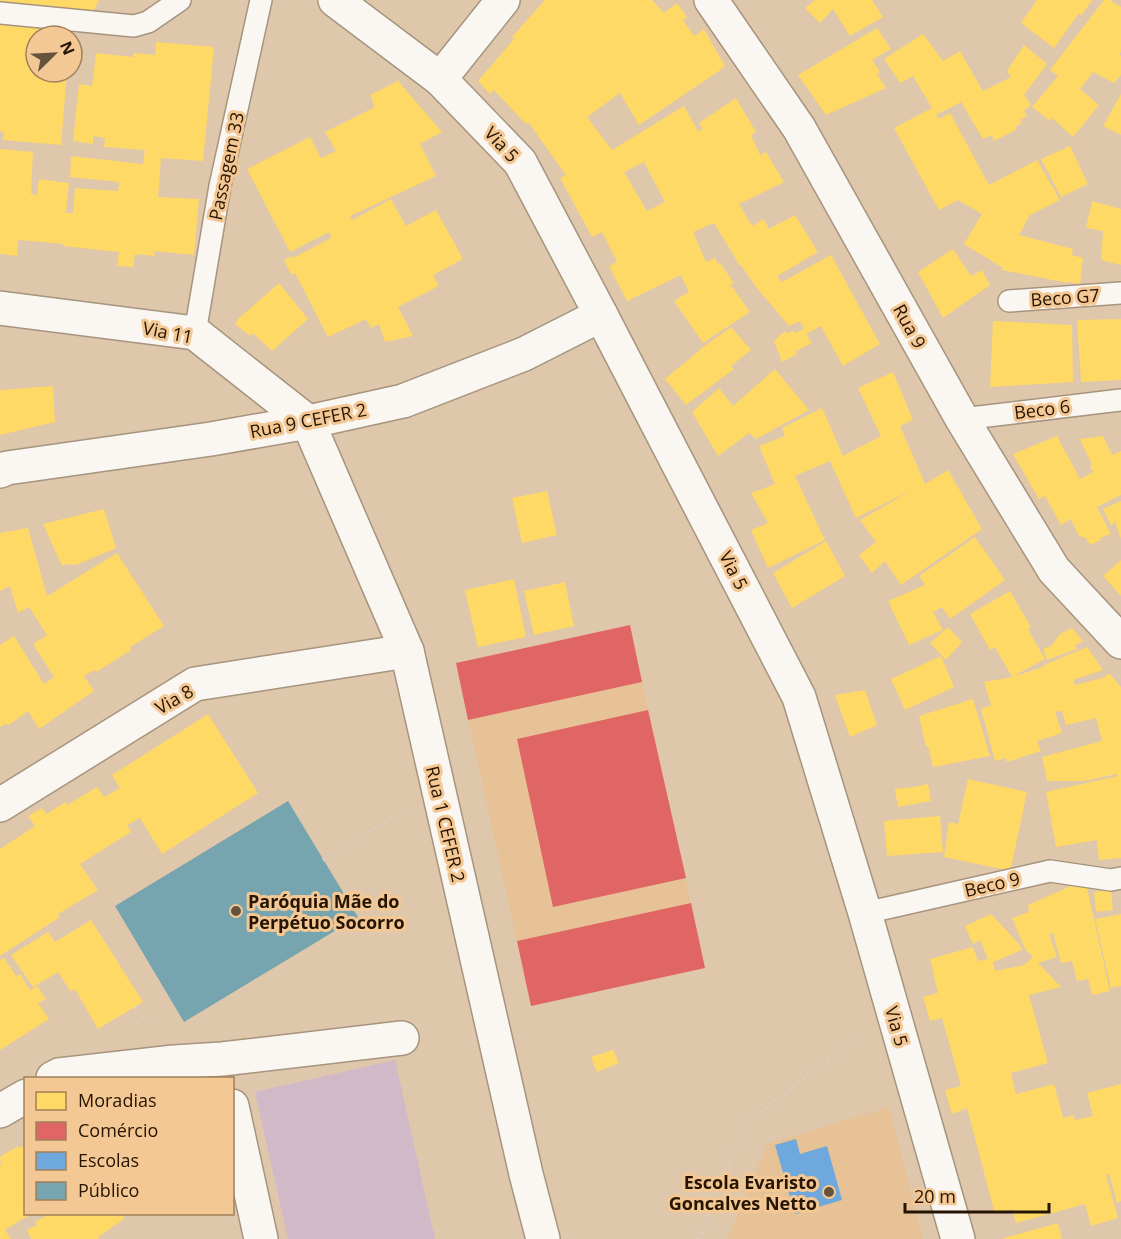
<svg xmlns="http://www.w3.org/2000/svg" width="1121" height="1239" font-family="'Open Sans',sans-serif">
<style>
.built{fill:#e7c296}
.green{fill:#d2b9c7}
.homes{fill:#ffd966;fill-rule:evenodd}
.shops{fill:#e06666}
.schools{fill:#6fa8dc}
.public{fill:#76a5af}
.lines{fill:none;stroke-linecap:round;stroke-linejoin:round}
.lane-casing{stroke:#a6947e;stroke-width:24}
.street-casing{stroke:#a6947e;stroke-width:36}
.secondary-casing{stroke:#a6947e;stroke-width:36}
.path{stroke:#d8d0c7;stroke-width:4;stroke-dasharray:1.5 4.5;stroke-linecap:butt}
.lane{stroke:#faf7f2;stroke-width:21}
.street{stroke:#faf7f2;stroke-width:33}
.secondary{stroke:#faf7f2;stroke-width:33}
.poi-dot{fill:#66533d;stroke:#f4c895;stroke-width:2}
.labels{text-anchor:middle;dominant-baseline:central;stroke-width:6;stroke-linejoin:round;paint-order:stroke}
.street-label{font-size:18px;fill:#251502;stroke:#f4c895}
.poi-label{font-size:18px;font-weight:bold;fill:#251502;stroke:#f4c895;text-anchor:start}
</style>
<rect width="100%" height="100%" fill="#dec7ab"/>
<path class="built" d="M 630,625 L 705,968 L 531,1006 L 456,663 Z
M 889,1107 L 923,1239 L 727,1239 L 767,1144 Z"/>
<path class="green" d="M 395,1060 L 435,1239 L 288,1239 L 255,1092 Z"/>
<path class="homes" d="M 0,0 L 99,0 L 92,13 L 0,5 Z
M 545,0 L 652,0 L 664,13 L 677,3 L 687,17 L 683,20 L 694,36 L 704,29 L 725,66 L 719,71 L 639,125 L 620,93 L 587,117 L 612,150 L 684,106 L 698,131 L 703,129 L 699,123 L 736,98 L 756,132 L 751,135 L 760,155 L 766,152 L 784,182 L 739,204 L 752,226 L 764,219 L 769,229 L 795,215 L 818,252 L 777,276 L 782,282 L 831,255 L 880,344 L 843,366 L 821,326 L 806,334 L 812,343 L 796,351 L 797,354 L 782,362 L 774,341 L 785,331 L 787,334 L 793,330 L 795,333 L 804,329 L 800,321 L 789,326 L 756,287 L 741,265 L 740,266 L 714,223 L 693,232 L 706,262 L 715,258 L 718,264 L 720,263 L 734,283 L 730,284 L 750,312 L 703,343 L 674,301 L 689,292 L 681,275 L 627,301 L 609,266 L 617,262 L 602,232 L 592,237 L 560,178 L 566,175 L 528,122 L 526,124 L 494,90 L 490,94 L 478,81 L 514,39 L 512,37 ZM 644,162 L 665,202 L 647,211 L 624,172 Z
M 815,0 L 872,0 L 883,17 L 850,36 L 833,9 L 820,23 L 805,8 Z
M 1037,0 L 1092,0 L 1081,16 L 1079,13 L 1054,48 L 1021,23 Z
M 1104,0 L 1110,0 L 1121,7 L 1121,52 L 1119,54 L 1121,56 L 1121,75 L 1114,83 L 1093,72 L 1080,89 L 1099,105 L 1073,137 L 1052,118 L 1050,121 L 1032,107 L 1058,76 L 1050,70 Z
M 0,24 L 50,29 L 49,36 L 36,36 L 36,72 L 67,72 L 61,145 L 3,140 L 4,132 L 0,131 Z
M 877,28 L 891,49 L 872,60 L 880,72 L 877,74 L 886,88 L 826,115 L 798,75 Z
M 923,34 L 943,61 L 960,51 L 983,91 L 1011,77 L 1007,71 L 1024,45 L 1047,64 L 1024,95 L 1031,105 L 1024,110 L 1027,116 L 1020,120 L 1022,123 L 1015,127 L 1016,130 L 994,141 L 992,135 L 983,139 L 961,102 L 936,115 L 939,119 L 950,113 L 989,185 L 1037,160 L 1060,200 L 1030,215 L 1019,235 L 1073,249 L 1072,255 L 1083,258 L 1080,284 L 1068,282 L 1068,283 L 1002,270 L 1003,268 L 964,244 L 982,214 L 958,200 L 939,210 L 894,128 L 932,108 L 913,76 L 900,83 L 884,59 Z
M 156,42 L 214,47 L 203,161 L 161,158 L 158,197 L 199,199 L 194,255 L 154,251 L 155,256 L 135,254 L 133,267 L 117,266 L 119,252 L 63,246 L 63,244 L 18,240 L 17,256 L 0,254 L 0,149 L 33,152 L 31,194 L 37,195 L 39,179 L 69,183 L 66,213 L 73,213 L 75,188 L 118,191 L 119,182 L 70,177 L 71,156 L 143,164 L 145,150 L 104,147 L 105,138 L 93,136 L 93,144 L 73,141 L 79,84 L 92,86 L 96,53 L 133,57 L 133,53 L 155,55 Z
M 398,81 L 442,132 L 420,144 L 436,176 L 350,216 L 352,220 L 391,199 L 406,226 L 436,210 L 463,259 L 433,275 L 439,286 L 398,307 L 413,336 L 385,342 L 379,324 L 371,328 L 366,319 L 328,337 L 295,273 L 291,275 L 284,260 L 292,256 L 293,258 L 331,238 L 329,232 L 290,252 L 247,169 L 310,137 L 321,158 L 336,151 L 325,132 L 375,107 L 370,95 Z
M 1121,94 L 1121,135 L 1103,126 Z
M 1070,146 L 1088,184 L 1061,197 L 1041,159 Z
M 1092,201 L 1121,209 L 1121,265 L 1101,260 L 1103,231 L 1086,228 Z
M 953,249 L 971,276 L 982,270 L 990,285 L 943,318 L 918,272 Z
M 279,283 L 308,319 L 272,351 L 253,333 L 250,336 L 235,324 L 238,320 L 238,319 Z
M 1121,319 L 1121,380 L 1081,382 L 1077,320 Z
M 993,321 L 1072,325 L 1073,382 L 990,387 Z
M 731,327 L 751,350 L 731,366 L 734,369 L 686,405 L 665,379 L 700,350 L 699,350 Z
M 775,369 L 809,410 L 756,439 L 749,433 L 718,456 L 692,412 L 719,388 L 733,406 Z
M 893,372 L 913,420 L 900,426 L 925,484 L 948,470 L 982,529 L 901,585 L 885,561 L 872,573 L 859,555 L 876,542 L 860,520 L 914,489 L 856,518 L 830,461 L 795,476 L 825,540 L 768,568 L 751,530 L 768,523 L 751,493 L 775,484 L 759,446 L 785,436 L 782,428 L 822,408 L 843,456 L 881,436 L 858,388 Z
M 53,386 L 55,422 L 0,435 L 0,390 Z
M 1057,436 L 1080,479 L 1093,472 L 1090,466 L 1092,465 L 1080,439 L 1103,436 L 1112,455 L 1121,451 L 1121,495 L 1097,507 L 1111,534 L 1100,538 L 1101,540 L 1090,545 L 1086,538 L 1079,536 L 1071,519 L 1061,525 L 1045,496 L 1039,499 L 1013,454 Z
M 547,491 L 557,535 L 522,543 L 512,498 Z
M 1121,501 L 1121,539 L 1115,522 L 1111,525 L 1103,509 Z
M 104,509 L 116,548 L 76,565 L 68,564 L 62,566 L 43,524 Z
M 28,528 L 47,596 L 117,553 L 164,626 L 130,647 L 131,650 L 114,661 L 96,672 L 94,670 L 84,676 L 94,691 L 39,729 L 28,711 L 9,725 L 5,724 L 0,727 L 0,645 L 14,636 L 44,684 L 54,677 L 33,644 L 47,635 L 29,607 L 18,613 L 10,586 L 0,591 L 0,533 Z
M 975,537 L 1005,580 L 950,619 L 942,607 L 933,612 L 943,630 L 909,645 L 888,601 L 925,585 L 919,576 Z
M 826,541 L 845,576 L 792,608 L 773,573 Z
M 1121,560 L 1121,596 L 1103,576 Z
M 514,579 L 526,637 L 478,647 L 465,590 Z
M 565,582 L 574,626 L 534,635 L 524,591 Z
M 1010,591 L 1031,627 L 1028,629 L 1029,631 L 1045,659 L 1012,677 L 1045,666 L 1044,665 L 1087,647 L 1103,670 L 1073,680 L 1075,685 L 1106,677 L 1105,675 L 1110,674 L 1121,687 L 1121,858 L 1099,860 L 1097,840 L 1056,847 L 1046,792 L 1118,776 L 1117,774 L 1084,781 L 1047,781 L 1042,757 L 1102,741 L 1096,718 L 1066,725 L 1062,711 L 1055,712 L 1062,733 L 1037,741 L 1041,751 L 1007,762 L 1005,758 L 995,761 L 981,709 L 991,705 L 984,682 L 1012,677 L 995,647 L 990,650 L 970,614 Z
M 948,627 L 962,642 L 946,660 L 930,643 Z
M 1072,628 L 1083,641 L 1075,645 L 1077,649 L 1047,660 L 1043,649 L 1051,646 L 1060,634 Z
M 941,656 L 954,687 L 905,710 L 891,679 Z
M 865,690 L 877,725 L 850,737 L 835,695 Z
M 973,699 L 990,756 L 933,767 L 928,746 L 926,747 L 919,716 Z
M 208,714 L 258,793 L 162,854 L 140,818 L 127,825 L 131,832 L 80,864 L 98,890 L 58,914 L 60,917 L 0,956 L 0,849 L 35,826 L 28,816 L 42,808 L 47,814 L 65,802 L 67,805 L 97,787 L 104,797 L 120,788 L 112,775 Z
M 968,779 L 1027,792 L 1011,868 L 1006,870 L 944,857 L 949,822 L 958,824 Z
M 928,784 L 931,801 L 898,807 L 895,789 L 914,787 Z
M 940,816 L 943,852 L 887,856 L 884,821 Z
M 1071,886 L 1087,888 L 1110,991 L 1092,995 L 1088,979 L 1077,981 L 1072,961 L 1061,963 L 1053,933 L 1049,934 L 1057,957 L 1038,963 L 1061,987 L 1029,995 L 1048,1063 L 1011,1073 L 1016,1094 L 1054,1084 L 1063,1118 L 1073,1115 L 1075,1120 L 1093,1116 L 1087,1093 L 1121,1084 L 1121,1201 L 1117,1203 L 1109,1174 L 1106,1175 L 1118,1218 L 1091,1226 L 1085,1204 L 1016,1223 L 1012,1209 L 995,1214 L 967,1108 L 952,1114 L 945,1090 L 961,1086 L 942,1018 L 930,1021 L 923,997 L 938,993 L 930,959 L 973,947 L 978,961 L 988,959 L 980,940 L 973,944 L 965,926 L 991,914 L 1020,945 L 1022,950 L 993,962 L 995,971 L 1024,965 L 1033,957 L 1025,949 L 1012,918 L 1029,912 L 1028,905 Z
M 1111,890 L 1113,910 L 1096,912 L 1094,892 Z
M 1121,914 L 1121,986 L 1111,988 L 1095,919 Z
M 91,920 L 143,1002 L 98,1029 L 75,989 L 71,992 L 58,972 L 33,987 L 11,955 L 48,932 L 55,942 Z
M 4,958 L 16,976 L 20,974 L 30,990 L 37,986 L 46,999 L 38,1003 L 49,1019 L 0,1050 L 0,960 Z
M 613,1050 L 619,1063 L 597,1072 L 591,1057 Z
M 26,1145 L 26,1214 L 31,1214 L 5,1230 L 11,1239 L 0,1239 L 0,1165 L 1,1165 L 0,1157 L 18,1146 L 19,1148 Z
M 50,1214 L 123,1214 L 124,1219 L 98,1237 L 99,1239 L 31,1239 L 27,1230 L 37,1225 L 35,1222 Z
M 1058,1223 L 1062,1239 L 1004,1239 L 1004,1238 Z"/>
<path class="shops" d="M 630,625 L 642,682 L 468,720 L 456,663 Z
M 648,710 L 686,878 L 553,907 L 517,739 Z
M 691,903 L 705,968 L 531,1006 L 517,941 Z"/>
<path class="schools" d="M 796,1139 L 800,1154 L 827,1146 L 842,1200 L 795,1214 L 775,1145 Z"/>
<path class="public" d="M 288,801 L 358,917 L 184,1022 L 115,906 Z"/>
<g class="lines">
<g class="lane-casing">
<path id="lane" d="M 0,13 L 134,26 L 148,22 L 180,0
M 1009,301 L 1121,293
M 195,333 L 220,186 L 261,0
M 962,419 L 1121,400
M 865,913 L 1050,871 L 1111,880 L 1121,878"/>
</g>
<g class="street-casing">
<path id="street" d="M 335,0 L 440,79
M 711,0 L 799,128 L 962,419 L 1054,570 L 1121,642
M 0,308 L 195,333 L 308,422
M 601,315 L 799,697 L 865,913 L 958,1239
M 0,805 L 195,684 L 407,651
M 53,1078 L 59,1075 L 174,1062 L 222,1059 L 402,1038
M 232,1106 L 261,1239
M 0,1111 L 26,1096"/>
</g>
<g class="secondary-casing">
<path id="secondary" d="M 308,422 L 407,651 L 526,1174 L 543,1239
M 0,471 L 7,468 L 211,439 L 308,422 L 403,401 L 524,354 L 601,315 L 520,162 L 440,79 L 503,0"/>
</g>
<path class="path" d="M 323,860 L 392,817 L 403,815
M 135,1007 L 147,1023
M 698,1239 L 745,1124 L 857,1037"/>
<use href="#lane" class="lane"/>
<use href="#street" class="street"/>
<use href="#secondary" class="secondary"/>
</g>
<g class="poi-dot">
<circle cx="236" cy="911" r="6"/>
<circle cx="829" cy="1192" r="6"/>
</g>
<g class="labels">
<g class="street-label">
<text transform="translate(502 144) rotate(47)">Via 5</text>
<text transform="translate(226 166) rotate(-78)">Passagem 33</text>
<text transform="translate(1065 297) rotate(-4)">Beco G7</text>
<text transform="translate(910 326) rotate(61)">Rua 9</text>
<text transform="translate(168 332) rotate(11)">Via 11</text>
<text transform="translate(1042 409) rotate(-7)">Beco 6</text>
<text transform="translate(308 420) rotate(-11)">Rua 9 CEFER 2</text>
<text transform="translate(734 570) rotate(63)">Via 5</text>
<text transform="translate(174 699) rotate(-30)">Via 8</text>
<text transform="translate(446 824) rotate(77)">Rua 1 CEFER 2</text>
<text transform="translate(992 884) rotate(-13)">Beco 9</text>
<text transform="translate(897 1026) rotate(74)">Via 5</text>
</g>
<g class="poi-label">
<text x="248" y="901">Paróquia Mãe do<tspan x="248" dy="21">Perpétuo Socorro</tspan></text>
<text x="817" y="1182" text-anchor="end">Escola Evaristo<tspan x="817" dy="21">Goncalves Netto</tspan></text>
</g>
</g>
<rect x="24" y="1077" width="210" height="138" fill="#f4c895" stroke="#a1805a" stroke-width="1.5"/>
<rect x="36" y="1092" width="30" height="18" fill="#ffd966" stroke="#a1805a" stroke-width="1.5"/>
<text x="78" y="1107" font-size="18" fill="#251502">Moradias</text>
<rect x="36" y="1122" width="30" height="18" fill="#e06666" stroke="#a1805a" stroke-width="1.5"/>
<text x="78" y="1137" font-size="18" fill="#251502">Comércio</text>
<rect x="36" y="1152" width="30" height="18" fill="#6fa8dc" stroke="#a1805a" stroke-width="1.5"/>
<text x="78" y="1167" font-size="18" fill="#251502">Escolas</text>
<rect x="36" y="1182" width="30" height="18" fill="#76a5af" stroke="#a1805a" stroke-width="1.5"/>
<text x="78" y="1197" font-size="18" fill="#251502">Público</text>
<g transform="translate(54 54) rotate(66)"><circle r="28" fill="#f4c895" stroke="#a1805a" stroke-width="1.5"/>
<path d="M0-4.5L10 22L0 15L-10 22Z" fill="#66533d"/>
<text y="-9" font-size="16" font-weight="bold" text-anchor="middle" fill="#251502">N</text>
</g>
<path d="M905 1203v9h144v-9" fill="none" stroke="#251502" stroke-width="3"/>
<text x="914" y="1203" font-size="18" fill="#251502" stroke="#f4c895" stroke-width="4.5" paint-order="stroke">20 m</text>
</svg>
